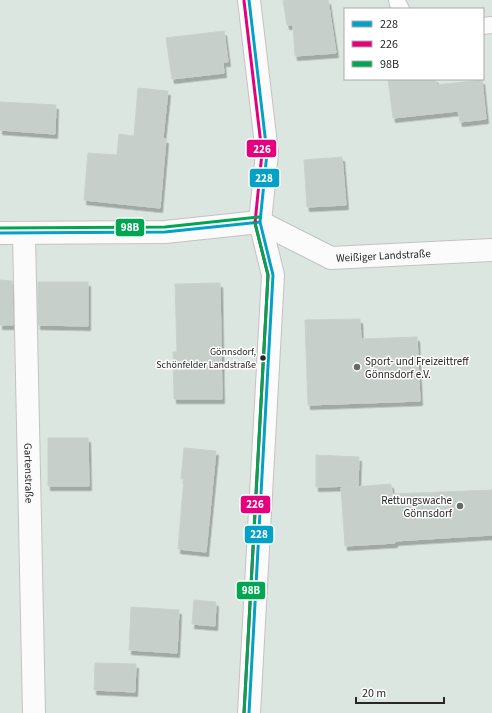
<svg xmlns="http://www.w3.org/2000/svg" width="492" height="713" font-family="'Source Sans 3',sans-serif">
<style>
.building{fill:#c7cfcb;stroke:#c8d1cd;filter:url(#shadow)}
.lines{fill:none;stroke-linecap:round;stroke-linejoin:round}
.lane-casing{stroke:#c2c3c2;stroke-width:18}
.street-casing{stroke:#c2c3c2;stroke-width:24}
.secondary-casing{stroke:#c2c3c2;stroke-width:24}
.lane{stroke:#fafbfa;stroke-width:16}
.street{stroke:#fafbfa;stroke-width:22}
.secondary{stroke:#fafbfa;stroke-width:22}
.bus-1-casing{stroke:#fff;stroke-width:6}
.bus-2-casing{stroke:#fff;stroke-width:6}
.bus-3-casing{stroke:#fff;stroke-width:6}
.bus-1{stroke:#02a2c6;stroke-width:3}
.bus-2{stroke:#e5007d;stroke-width:3}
.bus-3{stroke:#00a651;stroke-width:3}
.bus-dot{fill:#272727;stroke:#fff;stroke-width:1.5}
.poi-dot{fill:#666a68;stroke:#fff;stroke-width:1.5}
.labels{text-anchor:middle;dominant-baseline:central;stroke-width:3;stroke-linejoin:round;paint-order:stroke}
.bus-label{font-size:10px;fill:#272727;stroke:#fff;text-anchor:end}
.street-label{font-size:11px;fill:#272727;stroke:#fff}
.poi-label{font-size:11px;fill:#272727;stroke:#fff;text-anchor:start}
.line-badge{stroke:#fff;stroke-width:1.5}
.badge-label{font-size:11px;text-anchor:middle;font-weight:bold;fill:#fff}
</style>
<defs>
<filter id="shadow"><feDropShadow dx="2.5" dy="4.5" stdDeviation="0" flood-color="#0004"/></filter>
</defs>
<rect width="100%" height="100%" fill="#dce6e1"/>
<path class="building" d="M 283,0 L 328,0 L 336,53 L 295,56 L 293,25 L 287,25 Z
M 224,31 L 228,62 L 223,62 L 224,73 L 172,79 L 166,38 Z
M 388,79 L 436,79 L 436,85 L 482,80 L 486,119 L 460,122 L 458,111 L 393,118 Z
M 138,88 L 168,91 L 163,138 L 166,139 L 160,208 L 84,200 L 88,153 L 117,155 L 119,134 L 134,136 Z
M 0,102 L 56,105 L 55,134 L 0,130 Z
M 342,157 L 346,205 L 307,207 L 304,160 Z
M 0,280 L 12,281 L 13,325 L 0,325 Z
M 38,282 L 88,282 L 88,326 L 38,325 Z
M 220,283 L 222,399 L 174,399 L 173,352 L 177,352 L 175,284 Z
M 360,319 L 361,339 L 417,337 L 420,401 L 308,405 L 305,320 Z
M 48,438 L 88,438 L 89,486 L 48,486 Z
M 184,448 L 216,451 L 206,552 L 178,549 L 184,479 L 181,479 Z
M 316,455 L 359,457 L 358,486 L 316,487 Z
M 391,484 L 392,494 L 492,490 L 492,535 L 395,541 L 395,543 L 345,546 L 341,488 Z
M 194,600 L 216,602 L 215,626 L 192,624 Z
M 131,607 L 179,610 L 177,653 L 129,650 Z
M 95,663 L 136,664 L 135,692 L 94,690 Z"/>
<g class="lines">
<g class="lane-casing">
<path id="lane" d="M 397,0 L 398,4 L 401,9
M 483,26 L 492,25"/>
</g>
<g class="street-casing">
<g id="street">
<path id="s1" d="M 24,234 L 34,713"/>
</g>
</g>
<g class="secondary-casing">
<g id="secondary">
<path d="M 249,0 L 267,153 L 260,222 L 273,275 L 249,713"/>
<path id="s2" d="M 260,222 L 331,258 L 492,250"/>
<path d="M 0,233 L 165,232 L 260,222"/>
</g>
</g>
<use href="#lane" class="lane"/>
<use href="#street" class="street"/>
<use href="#secondary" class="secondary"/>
<g class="bus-1-casing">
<path id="bus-1" d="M 249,0 L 267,153 L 260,222 L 273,275 L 249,713
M 0,233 L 165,232 L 260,222"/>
</g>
<g class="bus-2-casing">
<path id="bus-2" d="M 244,713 L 268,275 L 255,223 L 262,153 L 244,1"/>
</g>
<g class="bus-3-casing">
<path id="bus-3" d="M 0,228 L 165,227 L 259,217
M 244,713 L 268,275 L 255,223"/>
</g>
<use href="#bus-1" class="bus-1"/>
<use href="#bus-2" class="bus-2"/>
<use href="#bus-3" class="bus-3"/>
</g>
<circle class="bus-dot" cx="263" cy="358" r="3.5"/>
<g class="poi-dot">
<circle cx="357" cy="367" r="4"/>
<circle cx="460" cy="506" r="4"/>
</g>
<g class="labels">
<g class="bus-label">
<text x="256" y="352">Gönnsdorf,<tspan x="256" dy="13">Schönfelder Landstraße</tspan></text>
</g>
<g class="street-label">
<text stroke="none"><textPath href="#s2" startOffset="132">Weißiger Landstraße</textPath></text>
<text stroke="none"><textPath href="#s1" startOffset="239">Gartenstraße</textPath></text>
</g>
<g class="poi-label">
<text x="365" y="361">Sport- und Freizeittreff<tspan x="365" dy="13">Gönnsdorf e.V.</tspan></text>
<text x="452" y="500" text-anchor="end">Rettungswache<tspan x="452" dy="13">Gönnsdorf</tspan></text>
</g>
</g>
<g class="line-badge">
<rect x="246" y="139" width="31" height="19" rx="4" fill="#e5007d"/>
<rect x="249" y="168" width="31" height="20" rx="4" fill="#02a2c6"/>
<rect x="115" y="218" width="30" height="19" rx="4" fill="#00a651"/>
<rect x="240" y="495" width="31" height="19" rx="4" fill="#e5007d"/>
<rect x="244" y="525" width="30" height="19" rx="4" fill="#02a2c6"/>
<rect x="236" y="581" width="30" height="19" rx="4" fill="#00a651"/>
</g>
<g class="badge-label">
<text x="262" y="153">226</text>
<text x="264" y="182">228</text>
<text x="130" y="231">98B</text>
<text x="255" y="508">226</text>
<text x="259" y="538">228</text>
<text x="251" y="594">98B</text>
</g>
<rect x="344" y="8" width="140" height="72" fill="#ffffff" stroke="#a9a9a9"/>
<rect x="352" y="21" width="20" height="6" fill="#02a2c6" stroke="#a9a9a9"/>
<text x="380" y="28" font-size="12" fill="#272727">228</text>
<rect x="352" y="41" width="20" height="6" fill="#e5007d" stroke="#a9a9a9"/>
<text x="380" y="48" font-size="12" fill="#272727">226</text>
<rect x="352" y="61" width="20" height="6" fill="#00a651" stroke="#a9a9a9"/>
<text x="380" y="68" font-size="12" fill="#272727">98B</text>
<path d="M356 697v6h88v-6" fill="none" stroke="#272727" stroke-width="2"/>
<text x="362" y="697" font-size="12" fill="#272727" stroke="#ffffff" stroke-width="3" paint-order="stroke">20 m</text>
</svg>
